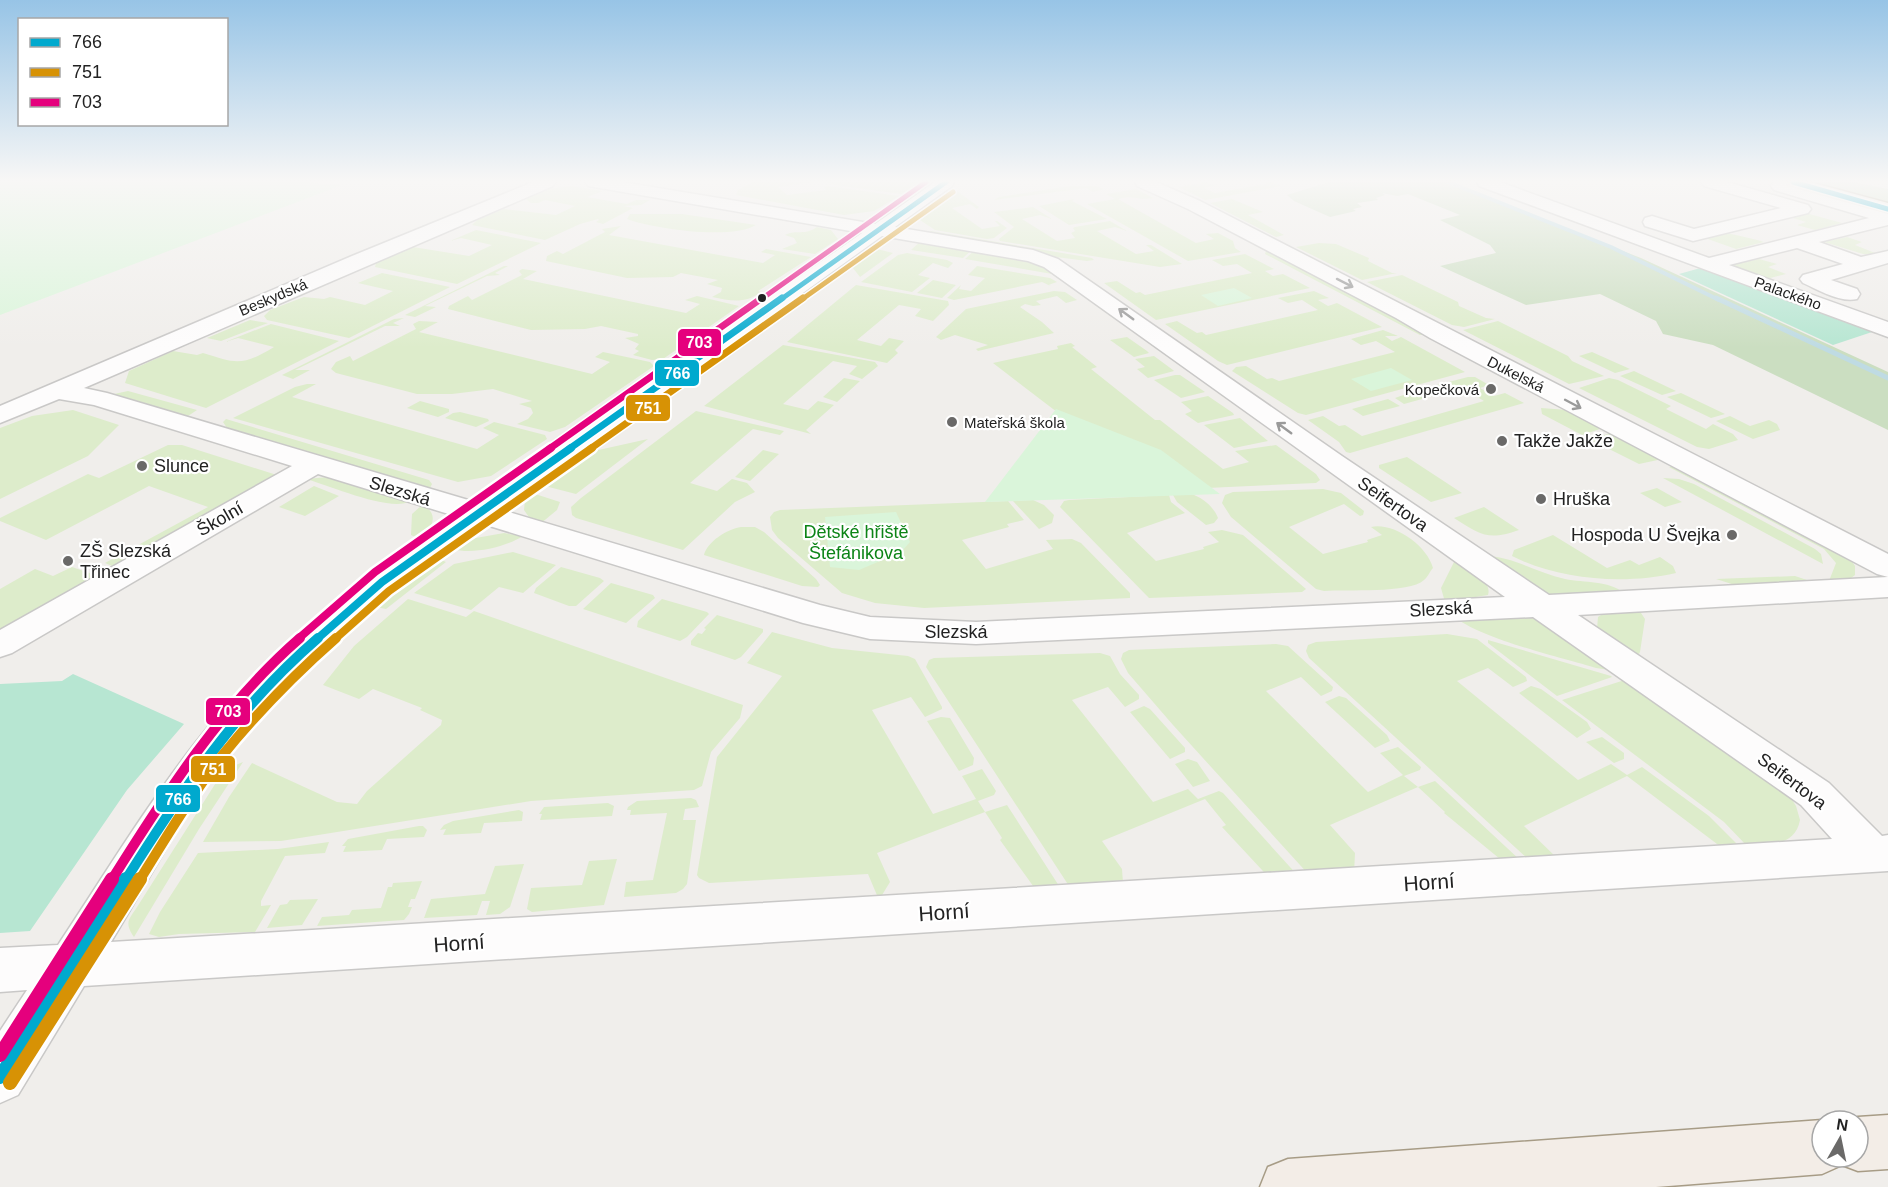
<svg xmlns="http://www.w3.org/2000/svg" width="1888" height="1187" font-family="Arial,sans-serif">
<style>
.grass{fill:#ddeccb}
.forest{fill:#cbdec1}
.park{fill:#daf5da}
.pitch{fill:#b7e6d2}
.lines{fill:none;stroke-linecap:round;stroke-linejoin:round}
.stream-far1{stroke:#bfdbe3;stroke-width:4}
.stream{stroke:#bfdbe3;stroke-width:5}
.minor-casing{stroke:#c9c8c7;stroke-width:3}
.major-casing{stroke:#a79c86;stroke-width:3}
.minor{fill:#fdfcfc;fill-rule:evenodd}
.major{fill:#f3ede7;fill-rule:evenodd}
.bus-1-far4-casing{stroke:#fff;stroke-width:8}
.bus-1-far3-casing{stroke:#fff;stroke-width:10}
.bus-1-far2-casing{stroke:#fff;stroke-width:13}
.bus-1-far1-casing{stroke:#fff;stroke-width:15}
.bus-1-casing{stroke:#fff;stroke-width:18}
.bus-2-far4-casing{stroke:#fff;stroke-width:8}
.bus-2-far3-casing{stroke:#fff;stroke-width:10}
.bus-2-far2-casing{stroke:#fff;stroke-width:13}
.bus-2-far1-casing{stroke:#fff;stroke-width:15}
.bus-2-casing{stroke:#fff;stroke-width:18}
.bus-3-far4-casing{stroke:#fff;stroke-width:8}
.bus-3-far3-casing{stroke:#fff;stroke-width:10}
.bus-3-far2-casing{stroke:#fff;stroke-width:13}
.bus-3-far1-casing{stroke:#fff;stroke-width:15}
.bus-3-casing{stroke:#fff;stroke-width:18}
.bus-1-far4{stroke:#00a9ce;stroke-width:5}
.bus-1-far3{stroke:#00a9ce;stroke-width:7}
.bus-1-far2{stroke:#00a9ce;stroke-width:8}
.bus-1-far1{stroke:#00a9ce;stroke-width:10}
.bus-1{stroke:#00a9ce;stroke-width:14}
.bus-2-far4{stroke:#d79205;stroke-width:5}
.bus-2-far3{stroke:#d79205;stroke-width:7}
.bus-2-far2{stroke:#d79205;stroke-width:8}
.bus-2-far1{stroke:#d79205;stroke-width:10}
.bus-2{stroke:#d79205;stroke-width:14}
.bus-3-far4{stroke:#e5007d;stroke-width:5}
.bus-3-far3{stroke:#e5007d;stroke-width:7}
.bus-3-far2{stroke:#e5007d;stroke-width:8}
.bus-3-far1{stroke:#e5007d;stroke-width:10}
.bus-3{stroke:#e5007d;stroke-width:14}
.oneway{stroke:#9a9a9a}
.bus-dot{fill:#222;stroke:#fff;stroke-width:2}
.poi-dot{fill:#6a6968;stroke:#fff;stroke-width:2}
.labels{text-anchor:middle;dominant-baseline:central;stroke-width:4.5;stroke-linejoin:round;paint-order:stroke}
.far-street-label{font-size:15px;fill:#222;stroke:#fff}
.far-poi-label{font-size:15px;fill:#222;stroke:#fff;text-anchor:end}
.poi-label{font-size:18px;fill:#222;stroke:#fff;text-anchor:start}
.street-label{font-size:18px;fill:#222;stroke:#fff}
.park-label{font-size:18px;fill:#0c8416;stroke:#fff}
.near-street-label{font-size:21px;fill:#222;stroke:#fff}
.line-badge{stroke:#fff;stroke-width:2}
.badge-label{font-size:16px;text-anchor:middle;font-weight:bold;fill:#fff}
</style>
<rect width="100%" height="100%" fill="#f0eeeb"/>
<path class="grass" d="M 753,182 L 813,182 L 778,187 L 787,195 L 826,190 L 824,187 L 828,186 L 899,196 L 874,211 L 844,215 L 736,195 L 738,190 Z
M 827,182 L 922,182 L 901,194 L 835,185 Z
M 1207,182 L 1215,185 L 1204,188 L 1215,193 L 1266,184 L 1264,182 L 1270,182 L 1281,186 L 1205,200 L 1179,187 Z
M 571,186 L 603,191 L 587,197 L 627,204 L 636,200 L 650,200 L 641,205 L 624,206 L 633,208 L 603,224 L 596,222 L 599,220 L 598,219 L 580,224 L 545,240 L 472,225 L 477,220 L 504,209 L 556,215 L 575,206 L 545,200 L 538,203 L 531,203 L 526,199 L 548,189 Z
M 1070,186 L 1096,186 L 1104,189 L 1093,192 L 1086,188 L 994,200 L 999,197 Z
M 1136,189 L 1153,198 C 1138,201 1133,194 1118,199 L 1196,243 L 1214,239 L 1206,234 L 1218,233 L 1233,241 L 1235,248 L 1241,252 L 1188,261 L 1087,204 L 1115,199 L 1106,194 Z
M 957,191 L 979,207 L 977,209 L 970,204 L 952,208 L 982,229 L 1000,226 L 995,221 L 997,221 L 1007,228 L 994,238 L 987,239 L 935,230 L 920,220 L 920,217 Z
M 1074,199 L 1072,201 L 1107,219 L 1069,225 L 1039,206 Z
M 1232,199 L 1263,212 L 1248,215 L 1284,235 L 1276,237 L 1210,203 Z
M 1033,207 L 1052,219 L 1040,215 L 1022,219 L 1057,241 L 1075,238 L 1071,233 L 1075,231 L 1073,228 L 1075,227 L 1110,221 L 1127,231 L 1115,227 L 1097,231 L 1136,254 L 1154,251 L 1146,245 L 1151,245 L 1182,264 L 1160,267 L 1000,241 L 999,239 L 1014,227 L 994,212 Z
M 1802,212 L 1842,223 L 1815,230 L 1797,225 L 1806,222 L 1786,216 Z
M 630,214 L 682,214 L 756,225 C 731,240 654,229 627,219 Z
M 621,226 L 609,235 L 763,263 L 775,255 L 761,252 L 766,249 L 811,257 L 758,291 L 761,292 C 745,304 731,301 712,297 L 721,292 L 722,288 L 707,284 L 718,280 L 681,273 L 673,277 L 627,278 L 546,261 L 547,256 L 557,251 L 563,254 L 605,232 L 602,229 Z
M 817,227 L 831,230 L 838,239 L 815,254 L 782,249 L 797,243 L 794,238 L 785,235 C 797,229 804,236 817,227 Z
M 476,230 L 541,243 L 457,284 L 375,267 L 376,263 L 413,247 L 469,256 L 492,245 L 461,238 L 450,241 Z
M 931,231 L 1092,258 L 1094,260 L 1087,261 L 1056,257 L 927,235 Z
M 1721,231 C 1736,236 1749,237 1764,242 L 1736,249 L 1705,238 Z
M 1847,237 L 1862,242 L 1855,245 L 1880,255 L 1863,254 L 1824,242 Z
M 923,239 L 974,248 L 963,258 L 911,250 Z
M 1319,243 L 1336,244 L 1369,258 L 1368,261 L 1392,273 L 1397,273 L 1362,280 L 1296,247 Z
M 869,247 L 893,253 L 860,277 L 849,263 Z
M 977,248 C 1005,253 1035,259 1058,275 L 965,259 Z
M 1266,251 L 1269,251 L 1431,334 L 1420,335 L 1265,254 Z
M 907,253 L 947,260 L 953,263 L 948,268 L 933,263 L 918,275 L 930,278 L 912,292 L 861,282 L 898,255 Z
M 1245,254 L 1274,269 L 1265,271 L 1273,276 L 1283,274 L 1310,288 L 1156,320 L 1104,283 L 1117,281 L 1136,293 L 1140,292 L 1145,295 L 1252,273 L 1237,264 L 1223,266 L 1212,260 Z
M 1759,259 L 1777,264 L 1768,267 L 1786,274 L 1770,278 L 1786,285 L 1783,286 L 1733,267 L 1735,264 Z
M 504,266 L 508,266 L 495,273 L 500,275 L 487,276 L 425,306 L 436,307 L 415,317 L 405,315 Z
M 977,266 L 1050,278 L 1057,282 L 1048,285 L 1051,286 L 1042,282 L 954,300 L 947,298 L 961,285 L 959,289 L 971,291 L 985,278 L 968,275 Z
M 522,269 L 537,271 L 523,279 L 686,313 L 700,304 L 685,300 L 697,296 L 739,306 L 663,359 L 652,360 L 633,355 L 639,351 L 635,349 L 639,344 L 625,338 L 638,336 L 638,334 L 601,326 L 585,329 L 531,330 L 448,309 L 449,306 L 468,296 L 472,300 L 522,275 L 519,271 Z
M 382,273 L 450,287 L 349,338 L 267,320 L 264,316 L 270,310 L 304,297 L 324,299 L 330,297 L 365,305 L 393,291 L 358,283 Z
M 1402,275 L 1458,302 L 1459,306 L 1486,318 L 1495,319 L 1464,327 L 1452,325 L 1367,282 Z
M 933,280 L 956,285 L 942,298 L 917,293 Z
M 856,285 L 948,301 L 949,305 L 933,321 L 915,316 L 921,309 L 899,305 L 857,340 L 881,346 L 889,338 L 904,341 L 895,350 L 898,353 L 887,363 L 787,342 Z
M 1054,291 L 1065,292 L 1077,300 L 1066,303 L 1057,296 L 1036,301 L 1041,305 L 1033,306 L 1025,304 L 1020,307 L 1042,322 L 1054,333 L 978,351 L 976,349 L 988,345 L 955,335 L 941,340 L 936,337 L 966,309 Z
M 1314,291 L 1329,298 L 1318,300 L 1328,306 L 1337,303 L 1382,327 L 1227,365 L 1218,361 L 1165,324 L 1177,321 L 1197,333 L 1202,332 L 1206,335 L 1318,310 L 1302,300 L 1288,303 L 1278,298 Z
M 404,318 L 393,323 L 400,326 L 385,326 L 295,370 L 310,370 L 293,379 L 282,375 L 394,319 Z
M 250,320 L 268,323 L 221,341 L 207,338 Z
M 419,321 L 438,322 L 419,332 L 592,374 L 610,362 L 595,357 L 603,352 L 650,362 L 654,366 L 565,427 L 550,432 L 517,424 L 528,419 L 533,413 L 531,408 L 519,404 L 532,401 L 493,389 L 452,394 L 417,394 L 336,373 L 331,369 L 336,362 L 350,356 L 353,361 L 416,329 L 413,324 Z
M 1498,321 L 1568,356 L 1572,361 L 1604,376 L 1569,384 L 1463,330 Z
M 271,324 L 339,341 L 206,408 L 125,383 L 129,371 L 173,351 L 197,355 L 203,353 C 236,363 241,367 274,347 L 238,338 L 225,342 Z
M 1383,330 L 1398,336 L 1385,336 L 1392,341 L 1401,337 L 1465,372 L 1306,415 L 1298,413 L 1232,371 L 1236,367 L 1246,366 L 1267,379 L 1272,378 L 1279,381 L 1395,352 L 1376,341 L 1361,345 L 1351,339 Z
M 1127,337 L 1147,351 L 1149,353 L 1134,357 L 1110,340 Z
M 1071,343 L 1075,346 L 1072,347 L 1097,367 L 1091,369 L 1155,420 L 1160,420 L 1223,469 L 1249,462 L 1235,451 L 1276,445 L 1316,474 L 1320,480 L 1316,483 L 1207,488 L 1070,420 L 1053,409 L 993,363 L 1058,349 L 1057,346 Z
M 783,345 L 875,362 L 878,366 L 862,379 L 849,374 L 857,366 L 833,361 L 783,404 L 808,410 L 818,401 L 834,405 L 806,430 L 811,434 L 704,406 Z
M 1592,352 L 1630,369 L 1615,373 L 1579,356 Z
M 1154,356 L 1173,370 L 1174,371 L 1148,378 L 1137,369 L 1145,367 L 1135,359 Z
M 1634,371 L 1676,391 L 1662,395 L 1620,376 Z
M 697,372 L 701,373 L 614,437 L 607,438 Z
M 1175,375 L 1180,375 L 1205,392 L 1181,398 L 1154,380 Z
M 1468,377 L 1475,377 L 1489,385 L 1480,388 L 1494,396 L 1505,393 L 1524,403 L 1350,453 L 1346,452 L 1339,442 L 1308,420 L 1323,416 L 1339,426 L 1345,425 L 1362,436 L 1484,401 L 1462,388 L 1444,392 L 1433,386 Z
M 844,378 L 860,381 L 837,402 L 823,397 Z
M 1609,378 L 1618,380 L 1671,406 L 1666,409 L 1706,429 L 1713,424 L 1733,434 L 1738,440 L 1709,449 L 1697,447 L 1579,388 Z
M 307,384 L 316,384 L 292,397 L 477,449 L 499,435 L 483,428 L 494,422 L 545,435 L 547,439 L 491,476 L 458,482 L 233,418 L 295,387 Z
M 1423,388 L 1431,389 L 1440,394 L 1404,404 L 1395,398 Z
M 128,391 L 197,410 L 188,416 L 114,394 Z
M 1681,393 L 1725,414 L 1711,418 L 1667,397 Z
M 1208,396 L 1233,413 L 1234,415 L 1198,423 L 1185,414 L 1192,411 L 1181,402 Z
M 1388,399 L 1400,406 L 1363,416 L 1352,409 Z
M 420,401 L 449,409 L 449,412 L 438,417 L 407,408 Z
M 1541,408 L 1568,410 L 1603,428 L 1582,435 L 1542,414 Z
M 73,410 L 119,425 L 88,456 L 0,499 L 0,428 L 32,416 Z
M 696,411 L 784,431 L 780,435 L 753,429 L 690,483 L 717,491 L 732,479 L 747,483 L 755,492 L 735,502 L 683,550 L 576,518 L 572,515 L 571,507 L 581,498 Z
M 460,412 L 488,419 L 489,421 L 476,427 L 445,418 L 453,413 Z
M 1730,416 L 1750,426 L 1769,420 L 1777,424 L 1780,430 L 1753,439 L 1716,421 Z
M 1240,418 L 1268,441 L 1234,448 L 1204,425 Z
M 226,419 L 429,480 L 432,484 L 429,490 L 227,428 L 223,422 Z
M 1612,433 L 1667,458 L 1639,464 L 1589,439 Z
M 648,439 L 576,494 L 541,485 L 585,453 Z
M 168,445 L 182,445 L 280,476 L 119,569 L 105,563 L 208,507 L 149,486 L 46,540 L 0,521 L 0,518 L 88,474 L 99,478 Z
M 763,450 L 779,454 L 750,481 L 735,477 Z
M 1407,457 L 1462,493 L 1431,502 L 1379,468 L 1379,465 Z
M 1677,466 L 1851,560 L 1855,566 L 1855,575 L 1846,582 L 1829,581 L 1836,563 L 1824,549 L 1669,467 Z
M 328,477 L 410,501 C 392,513 328,485 306,479 Z
M 1663,478 L 1679,479 L 1694,484 L 1815,549 L 1821,554 L 1823,564 Z
M 314,486 L 339,496 L 305,516 L 279,507 Z
M 1657,488 L 1682,502 L 1665,507 L 1640,493 Z
M 1323,489 L 1341,493 L 1364,511 L 1363,515 L 1360,516 L 1344,504 L 1289,527 L 1323,554 L 1368,542 L 1367,540 L 1382,535 L 1371,527 C 1393,522 1427,545 1433,568 C 1430,571 1428,577 1424,580 C 1409,594 1346,589 1324,591 L 1316,589 L 1231,517 L 1222,503 L 1225,495 L 1233,492 Z
M 532,493 L 560,502 L 557,510 L 540,524 L 531,520 L 524,510 L 525,499 Z
M 1191,494 C 1202,497 1214,507 1218,518 L 1214,523 L 1206,525 L 1177,502 L 1173,495 Z
M 1169,495 L 1171,502 L 1185,513 L 1127,533 L 1156,561 L 1204,549 L 1203,547 L 1219,542 L 1208,532 L 1222,530 L 1243,535 L 1306,589 L 1302,592 L 1149,598 L 1060,507 L 1064,501 L 1069,500 Z
M 1033,500 L 1044,505 L 1054,515 L 1052,523 L 1039,529 L 1013,501 Z
M 1008,501 L 1024,520 L 1007,524 L 1009,527 L 962,540 L 986,569 L 1053,549 L 1046,540 L 1072,539 L 1081,543 L 1130,593 L 1130,598 L 924,608 L 875,603 L 842,593 L 778,538 L 772,530 L 770,517 L 774,512 L 780,510 Z
M 422,505 C 440,513 433,529 419,539 L 411,535 L 412,514 Z
M 1484,507 L 1519,530 C 1488,541 1481,535 1454,518 Z
M 741,527 L 755,527 L 764,532 L 816,579 L 820,585 L 818,587 L 802,586 L 704,555 C 707,542 727,529 741,527 Z
M 504,533 L 523,536 C 506,547 472,555 453,549 L 470,539 Z
M 1553,535 L 1607,568 L 1630,560 L 1639,565 L 1660,557 L 1673,566 L 1676,573 C 1624,585 1559,580 1512,556 L 1514,550 Z
M 513,552 L 556,565 L 523,593 L 499,587 L 471,610 L 414,593 L 454,564 Z
M 1483,556 C 1511,555 1537,573 1565,579 C 1585,583 1608,580 1624,593 L 1560,596 L 1546,594 Z
M 439,559 L 446,562 L 386,609 L 376,607 Z
M 1455,560 C 1466,568 1493,580 1488,595 L 1445,602 L 1441,588 Z
M 72,567 L 104,578 L 0,636 L 0,589 L 35,569 L 53,576 Z
M 561,567 L 600,578 L 604,581 L 576,606 L 569,606 L 534,593 L 536,588 Z
M 1795,576 L 1813,582 L 1735,585 L 1716,579 Z
M 611,583 L 653,595 L 655,598 L 626,623 L 583,609 Z
M 408,599 L 466,617 L 474,611 L 743,705 L 740,718 L 711,752 L 702,786 L 694,790 L 531,801 L 281,841 L 203,842 L 229,797 L 252,763 L 337,802 L 357,804 L 367,791 L 441,725 L 442,720 L 420,710 L 422,708 L 373,689 L 359,699 L 323,685 L 354,646 Z
M 662,599 L 707,612 L 709,614 L 687,637 L 680,641 L 637,627 L 638,621 Z
M 1639,610 L 1645,619 L 1640,652 L 1636,660 L 1597,629 L 1598,617 L 1604,613 Z
M 717,615 L 763,629 L 763,632 L 741,657 L 735,660 L 691,645 L 691,641 L 698,633 L 702,634 L 706,629 L 704,628 Z
M 1454,616 L 1526,617 L 1547,622 L 1610,670 L 1596,668 C 1563,658 1477,638 1454,616 Z
M 772,632 L 832,648 L 908,656 L 915,659 L 942,707 L 942,709 L 925,717 L 911,697 L 872,710 L 933,814 L 976,799 L 962,776 L 982,769 L 996,791 L 994,795 L 978,801 L 985,812 L 1007,805 L 1061,889 L 1036,890 L 1000,840 L 1002,838 L 985,812 L 877,853 L 890,882 L 879,900 L 868,874 L 709,883 L 699,878 L 697,875 L 717,757 L 782,676 L 747,663 Z
M 1447,634 L 1477,639 L 1526,677 L 1527,681 L 1513,687 L 1488,668 L 1457,681 L 1578,780 L 1611,764 L 1627,775 L 1642,767 L 1709,816 L 1739,846 L 1721,847 L 1627,776 L 1524,826 L 1557,858 L 1529,860 L 1309,658 L 1306,651 L 1308,645 L 1316,642 Z
M 1488,640 L 1611,676 L 1612,677 L 1557,696 L 1488,643 Z
M 1276,644 L 1288,646 L 1333,687 L 1332,691 L 1321,696 L 1301,677 L 1266,691 L 1368,792 L 1403,775 L 1380,753 L 1398,747 L 1421,767 L 1420,770 L 1404,776 L 1418,787 L 1435,781 L 1520,860 L 1500,859 L 1444,813 L 1445,812 L 1418,787 L 1330,825 L 1355,853 L 1354,874 L 1310,876 L 1173,725 L 1128,673 L 1121,659 L 1123,653 L 1129,650 Z
M 1100,653 L 1110,656 L 1120,674 L 1139,695 L 1139,699 L 1125,707 L 1108,687 L 1072,700 L 1153,802 L 1188,789 L 1198,799 L 1219,791 L 1223,793 L 1300,878 L 1276,885 L 1222,827 L 1226,825 L 1205,799 L 1102,841 L 1122,869 L 1123,883 L 1069,886 L 926,667 L 929,660 L 934,658 Z
M 1631,678 L 1789,795 L 1796,806 L 1800,820 C 1795,847 1768,845 1747,846 L 1724,822 L 1562,700 Z
M 1531,686 L 1541,689 L 1587,722 L 1591,729 L 1577,738 L 1519,693 Z
M 1339,696 L 1346,698 L 1387,735 L 1390,741 L 1375,748 L 1325,702 Z
M 1144,706 L 1150,709 L 1185,748 L 1185,752 L 1170,759 L 1130,712 Z
M 941,717 L 950,718 L 974,758 L 973,765 L 959,771 L 927,721 Z
M 1602,737 L 1624,753 L 1624,759 L 1614,763 L 1586,742 Z
M 1188,759 L 1197,762 L 1210,781 L 1193,787 L 1175,764 Z
M 243,762 L 199,829 L 134,937 C 123,921 130,919 139,904 L 224,770 Z
M 691,798 L 696,800 L 699,807 L 685,809 L 683,820 L 696,820 L 687,884 L 683,889 L 676,893 L 624,897 L 626,882 L 653,880 L 667,813 L 630,815 L 631,810 L 627,810 L 628,807 L 637,801 Z
M 608,803 L 614,806 L 612,816 L 540,820 L 542,814 L 539,814 L 544,807 Z
M 519,810 L 523,812 L 522,821 L 484,823 L 481,833 L 443,835 L 446,829 L 440,830 L 444,825 L 453,821 Z
M 419,826 L 423,826 L 427,830 L 424,837 L 387,839 L 382,850 L 343,852 L 346,846 L 342,846 L 348,839 Z
M 329,842 L 325,853 L 285,856 L 261,901 L 261,906 L 271,905 L 255,932 L 179,934 L 159,937 L 149,934 L 160,912 L 198,853 L 278,849 Z
M 617,859 L 604,905 L 532,912 L 527,909 L 531,888 L 582,885 L 589,861 Z
M 524,864 L 510,907 L 500,914 L 486,915 L 490,901 L 482,901 L 477,915 L 424,918 L 431,899 L 485,894 L 495,866 Z
M 422,881 L 415,899 L 411,899 L 408,907 L 412,907 L 409,914 L 404,920 L 317,926 L 322,917 L 349,915 L 352,910 L 381,908 L 388,887 L 392,887 L 393,883 Z
M 318,899 L 302,925 L 267,928 L 280,905 L 287,904 L 290,900 Z"/>
<path class="forest" d="M 1329,182 L 1444,182 L 1641,258 L 1888,372 L 1888,430 L 1713,345 L 1663,334 L 1656,321 L 1600,294 L 1526,305 L 1440,266 L 1496,253 L 1490,245 L 1440,220 L 1460,215 L 1408,194 L 1397,196 L 1382,193 L 1385,195 L 1376,198 L 1378,200 L 1357,203 L 1362,207 L 1353,209 L 1356,211 L 1330,217 L 1294,201 L 1287,195 Z
M 1802,182 L 1853,182 L 1888,189 L 1888,206 Z"/>
<path class="park" d="M 0,182 L 301,182 L 342,185 L 0,315 Z
M 1234,288 L 1252,298 L 1218,306 L 1201,295 Z
M 1391,368 L 1412,380 L 1371,391 L 1351,379 Z
M 1056,409 L 1161,450 L 1220,494 L 985,502 Z
M 896,512 L 910,542 L 901,552 L 859,570 L 830,567 L 825,517 Z"/>
<path class="pitch" d="M 1704,267 L 1875,331 L 1833,345 L 1679,274 Z
M 73,674 L 184,724 L 127,790 L 30,931 L 0,933 L 0,684 L 62,681 Z"/>
<g class="lines">
<path class="stream-far1" d="M 1448,182 L 1611,247 L 1719,300"/>
<path class="stream" d="M 1716,298 L 1888,378"/>
<g class="minor-casing">
<path id="minor" d="M 533,182 L 555,182 L 553,186 L 84,388 L 107,393 L 475,502 L 862,233 L 594,187 L 588,186 L 586,182 L 622,182 L 875,224 L 935,182 L 954,182 L 952,186 L 895,227 L 1033,250 L 1058,259 L 1342,456 L 1549,595 L 1888,577 L 1888,597 L 1578,615 L 1829,783 L 1882,836 L 1888,835 L 1888,871 L 84,986 L 18,1095 L 0,1103 L 0,1031 L 27,990 L 0,992 L 0,948 L 58,945 C 103,877 146,806 196,742 C 267,651 361,581 455,516 L 318,474 L 12,653 L 0,657 L 0,630 L 292,466 L 94,405 L 59,399 L 0,423 L 0,406 L 352,256 ZM 882,236 L 1028,261 L 1044,267 L 1505,597 L 976,622 L 870,617 L 820,605 L 502,510 ZM 483,524 L 803,623 L 870,639 L 976,644 L 1533,617 L 1801,805 L 1832,839 L 111,942 C 148,881 182,816 225,760 C 274,698 332,637 394,588 C 423,566 454,546 483,524 Z
M 1135,182 L 1156,182 L 1200,201 L 1888,554 L 1888,577 L 1877,574 L 1430,338 L 1396,318 L 1188,209 L 1137,186 Z
M 1477,182 L 1500,182 L 1709,258 L 1869,218 L 1774,190 L 1771,186 L 1774,182 L 1786,182 L 1888,212 L 1888,225 L 1819,242 L 1861,257 L 1888,251 L 1888,263 L 1831,280 L 1857,289 L 1860,294 L 1857,299 C 1840,303 1819,290 1803,283 L 1800,279 L 1803,275 L 1843,264 L 1797,248 L 1729,265 L 1888,322 L 1888,337 L 1479,186 Z
M 1702,182 L 1727,182 L 1808,205 L 1811,209 L 1808,213 L 1693,241 L 1645,226 L 1643,222 L 1645,218 L 1652,216 L 1694,229 L 1781,208 L 1704,186 Z"/>
</g>
<g class="major-casing">
<path id="major" d="M 1785,182 L 1810,182 L 1888,203 L 1888,214 L 1787,186 Z
M 1888,1115 L 1888,1169 L 1858,1171 L 1842,1165 L 1822,1174 L 1656,1187 L 1260,1187 L 1268,1167 L 1288,1159 L 1822,1120 L 1825,1121 L 1822,1121 L 1822,1157 L 1858,1157 L 1858,1121 L 1848,1121 L 1858,1117 Z"/>
</g>
<use href="#minor" class="minor"/>
<use href="#major" class="major"/>
<g class="bus-1-far4-casing">
<path id="bus-1-far4" d="M 1793,182 L 1888,209
M 780,300 L 946,182"/>
</g>
<g class="bus-1-far3-casing">
<path id="bus-1-far3" d="M 569,449 L 782,298"/>
</g>
<g class="bus-1-far2-casing">
<path id="bus-1-far2" d="M 317,639 L 382,582 L 571,448"/>
</g>
<g class="bus-1-far1-casing">
<path id="bus-1-far1" d="M 125,881 C 183,789 236,709 318,638"/>
</g>
<g class="bus-1-casing">
<path id="bus-1" d="M 0,1077 L 126,879"/>
</g>
<g class="bus-2-far4-casing">
<path id="bus-2-far4" d="M 801,300 L 953,192"/>
</g>
<g class="bus-2-far3-casing">
<path id="bus-2-far3" d="M 590,449 L 803,298"/>
</g>
<g class="bus-2-far2-casing">
<path id="bus-2-far2" d="M 335,639 L 389,591 L 592,448"/>
</g>
<g class="bus-2-far1-casing">
<path id="bus-2-far1" d="M 139,881 C 165,839 191,796 221,757 C 256,714 295,674 336,638"/>
</g>
<g class="bus-2-casing">
<path id="bus-2" d="M 10,1083 L 140,879"/>
</g>
<g class="bus-3-far4-casing">
<path id="bus-3-far4" d="M 760,300 L 926,182"/>
</g>
<g class="bus-3-far3-casing">
<path id="bus-3-far3" d="M 549,449 L 762,298"/>
</g>
<g class="bus-3-far2-casing">
<path id="bus-3-far2" d="M 298,639 L 375,572 L 551,448"/>
</g>
<g class="bus-3-far1-casing">
<path id="bus-3-far1" d="M 111,881 C 166,793 222,706 300,638"/>
</g>
<g class="bus-3-casing">
<path id="bus-3" d="M 0,1055 L 112,879"/>
</g>
<use href="#bus-1-far4" class="bus-1-far4"/>
<use href="#bus-1-far3" class="bus-1-far3"/>
<use href="#bus-1-far2" class="bus-1-far2"/>
<use href="#bus-1-far1" class="bus-1-far1"/>
<use href="#bus-1" class="bus-1"/>
<use href="#bus-2-far4" class="bus-2-far4"/>
<use href="#bus-2-far3" class="bus-2-far3"/>
<use href="#bus-2-far2" class="bus-2-far2"/>
<use href="#bus-2-far1" class="bus-2-far1"/>
<use href="#bus-2" class="bus-2"/>
<use href="#bus-3-far4" class="bus-3-far4"/>
<use href="#bus-3-far3" class="bus-3-far3"/>
<use href="#bus-3-far2" class="bus-3-far2"/>
<use href="#bus-3-far1" class="bus-3-far1"/>
<use href="#bus-3" class="bus-3"/>
</g>
<defs><path id="oneway-shaft" d="M-6 0H5M1.5-3L5.5 0L1.5 3" fill="none" stroke-width="1.6" stroke-linecap="round" stroke-linejoin="round" transform="scale(1.5)"/></defs>
<g class="oneway">
<use href="#oneway-shaft" transform="translate(1345 283) rotate(27)"/>
<use href="#oneway-shaft" transform="translate(1126 314) rotate(-144)"/>
<use href="#oneway-shaft" transform="translate(1573 404) rotate(28)"/>
<use href="#oneway-shaft" transform="translate(1284 428) rotate(-144)"/>
</g>
<linearGradient id="sky" x2="0" y2="1"><stop stop-color="#97c4e6"/><stop offset="0.52" stop-color="#f8f7f6"/><stop offset="1" stop-color="#f8f7f6" stop-opacity="0"/></linearGradient>
<rect width="1888" height="348" fill="url(#sky)"/>
<circle class="bus-dot" cx="762" cy="298" r="5"/>
<g class="poi-dot">
<circle cx="1491" cy="389" r="6"/>
<circle cx="952" cy="422" r="6"/>
<circle cx="1502" cy="441" r="6"/>
<circle cx="142" cy="466" r="6"/>
<circle cx="1541" cy="499" r="6"/>
<circle cx="1732" cy="535" r="6"/>
<circle cx="68" cy="561" r="6"/>
</g>
<g class="labels">
<g class="far-street-label">
<text transform="translate(1788 293) rotate(20)">Palackého</text>
<text transform="translate(273 297) rotate(-23)">Beskydská</text>
<text transform="translate(1516 374) rotate(27)">Dukelská</text>
</g>
<g class="far-poi-label">
<text x="1479" y="389">Kopečková</text>
<text x="964" y="422" text-anchor="start">Mateřská škola</text>
</g>
<g class="poi-label">
<text x="1514" y="441">Takže Jakže</text>
<text x="154" y="466">Slunce</text>
<text x="1553" y="499">Hruška</text>
<text x="1720" y="535" text-anchor="end">Hospoda U Švejka</text>
<text x="80" y="551">ZŠ Slezská<tspan x="80" dy="21">Třinec</tspan></text>
</g>
<g class="street-label">
<text transform="translate(400 491) rotate(17)">Slezská</text>
<text transform="translate(1393 504) rotate(35)">Seifertova</text>
<text transform="translate(220 519) rotate(-30)">Školní</text>
<text transform="translate(1441 609) rotate(-3)">Slezská</text>
<text x="956" y="632">Slezská</text>
<text transform="translate(1792 781) rotate(37)">Seifertova</text>
</g>
<g class="park-label">
<text x="856" y="532">Dětské hřiště<tspan x="856" dy="21">Štefánikova</tspan></text>
</g>
<g class="near-street-label">
<text transform="translate(1429 882) rotate(-4)">Horní</text>
<text transform="translate(944 912) rotate(-4)">Horní</text>
<text transform="translate(459 943) rotate(-4)">Horní</text>
</g>
</g>
<g class="line-badge">
<rect x="677" y="328" width="45" height="29" rx="6" fill="#e5007d"/>
<rect x="654" y="359" width="46" height="28" rx="6" fill="#00a9ce"/>
<rect x="625" y="394" width="46" height="28" rx="6" fill="#d79205"/>
<rect x="205" y="697" width="46" height="29" rx="6" fill="#e5007d"/>
<rect x="190" y="755" width="46" height="28" rx="6" fill="#d79205"/>
<rect x="155" y="784" width="46" height="29" rx="6" fill="#00a9ce"/>
</g>
<g class="badge-label">
<text x="699" y="348">703</text>
<text x="677" y="379">766</text>
<text x="648" y="414">751</text>
<text x="228" y="717">703</text>
<text x="213" y="775">751</text>
<text x="178" y="805">766</text>
</g>
<rect x="18" y="18" width="210" height="108" fill="#ffffff" stroke="#a7a7a7" stroke-width="1.5"/>
<rect x="30" y="38" width="30" height="9" fill="#00a9ce" stroke="#a7a7a7" stroke-width="1.5"/>
<text x="72" y="48" font-size="18" fill="#222222">766</text>
<rect x="30" y="68" width="30" height="9" fill="#d79205" stroke="#a7a7a7" stroke-width="1.5"/>
<text x="72" y="78" font-size="18" fill="#222222">751</text>
<rect x="30" y="98" width="30" height="9" fill="#e5007d" stroke="#a7a7a7" stroke-width="1.5"/>
<text x="72" y="108" font-size="18" fill="#222222">703</text>
<g transform="translate(1840 1139) rotate(9)"><circle r="28" fill="#ffffff" stroke="#a7a7a7" stroke-width="1.5"/>
<path d="M0-4.5L10 22L0 15L-10 22Z" fill="#6a6968"/>
<text y="-9" font-size="16" font-weight="bold" text-anchor="middle" fill="#222222">N</text>
</g>
</svg>
